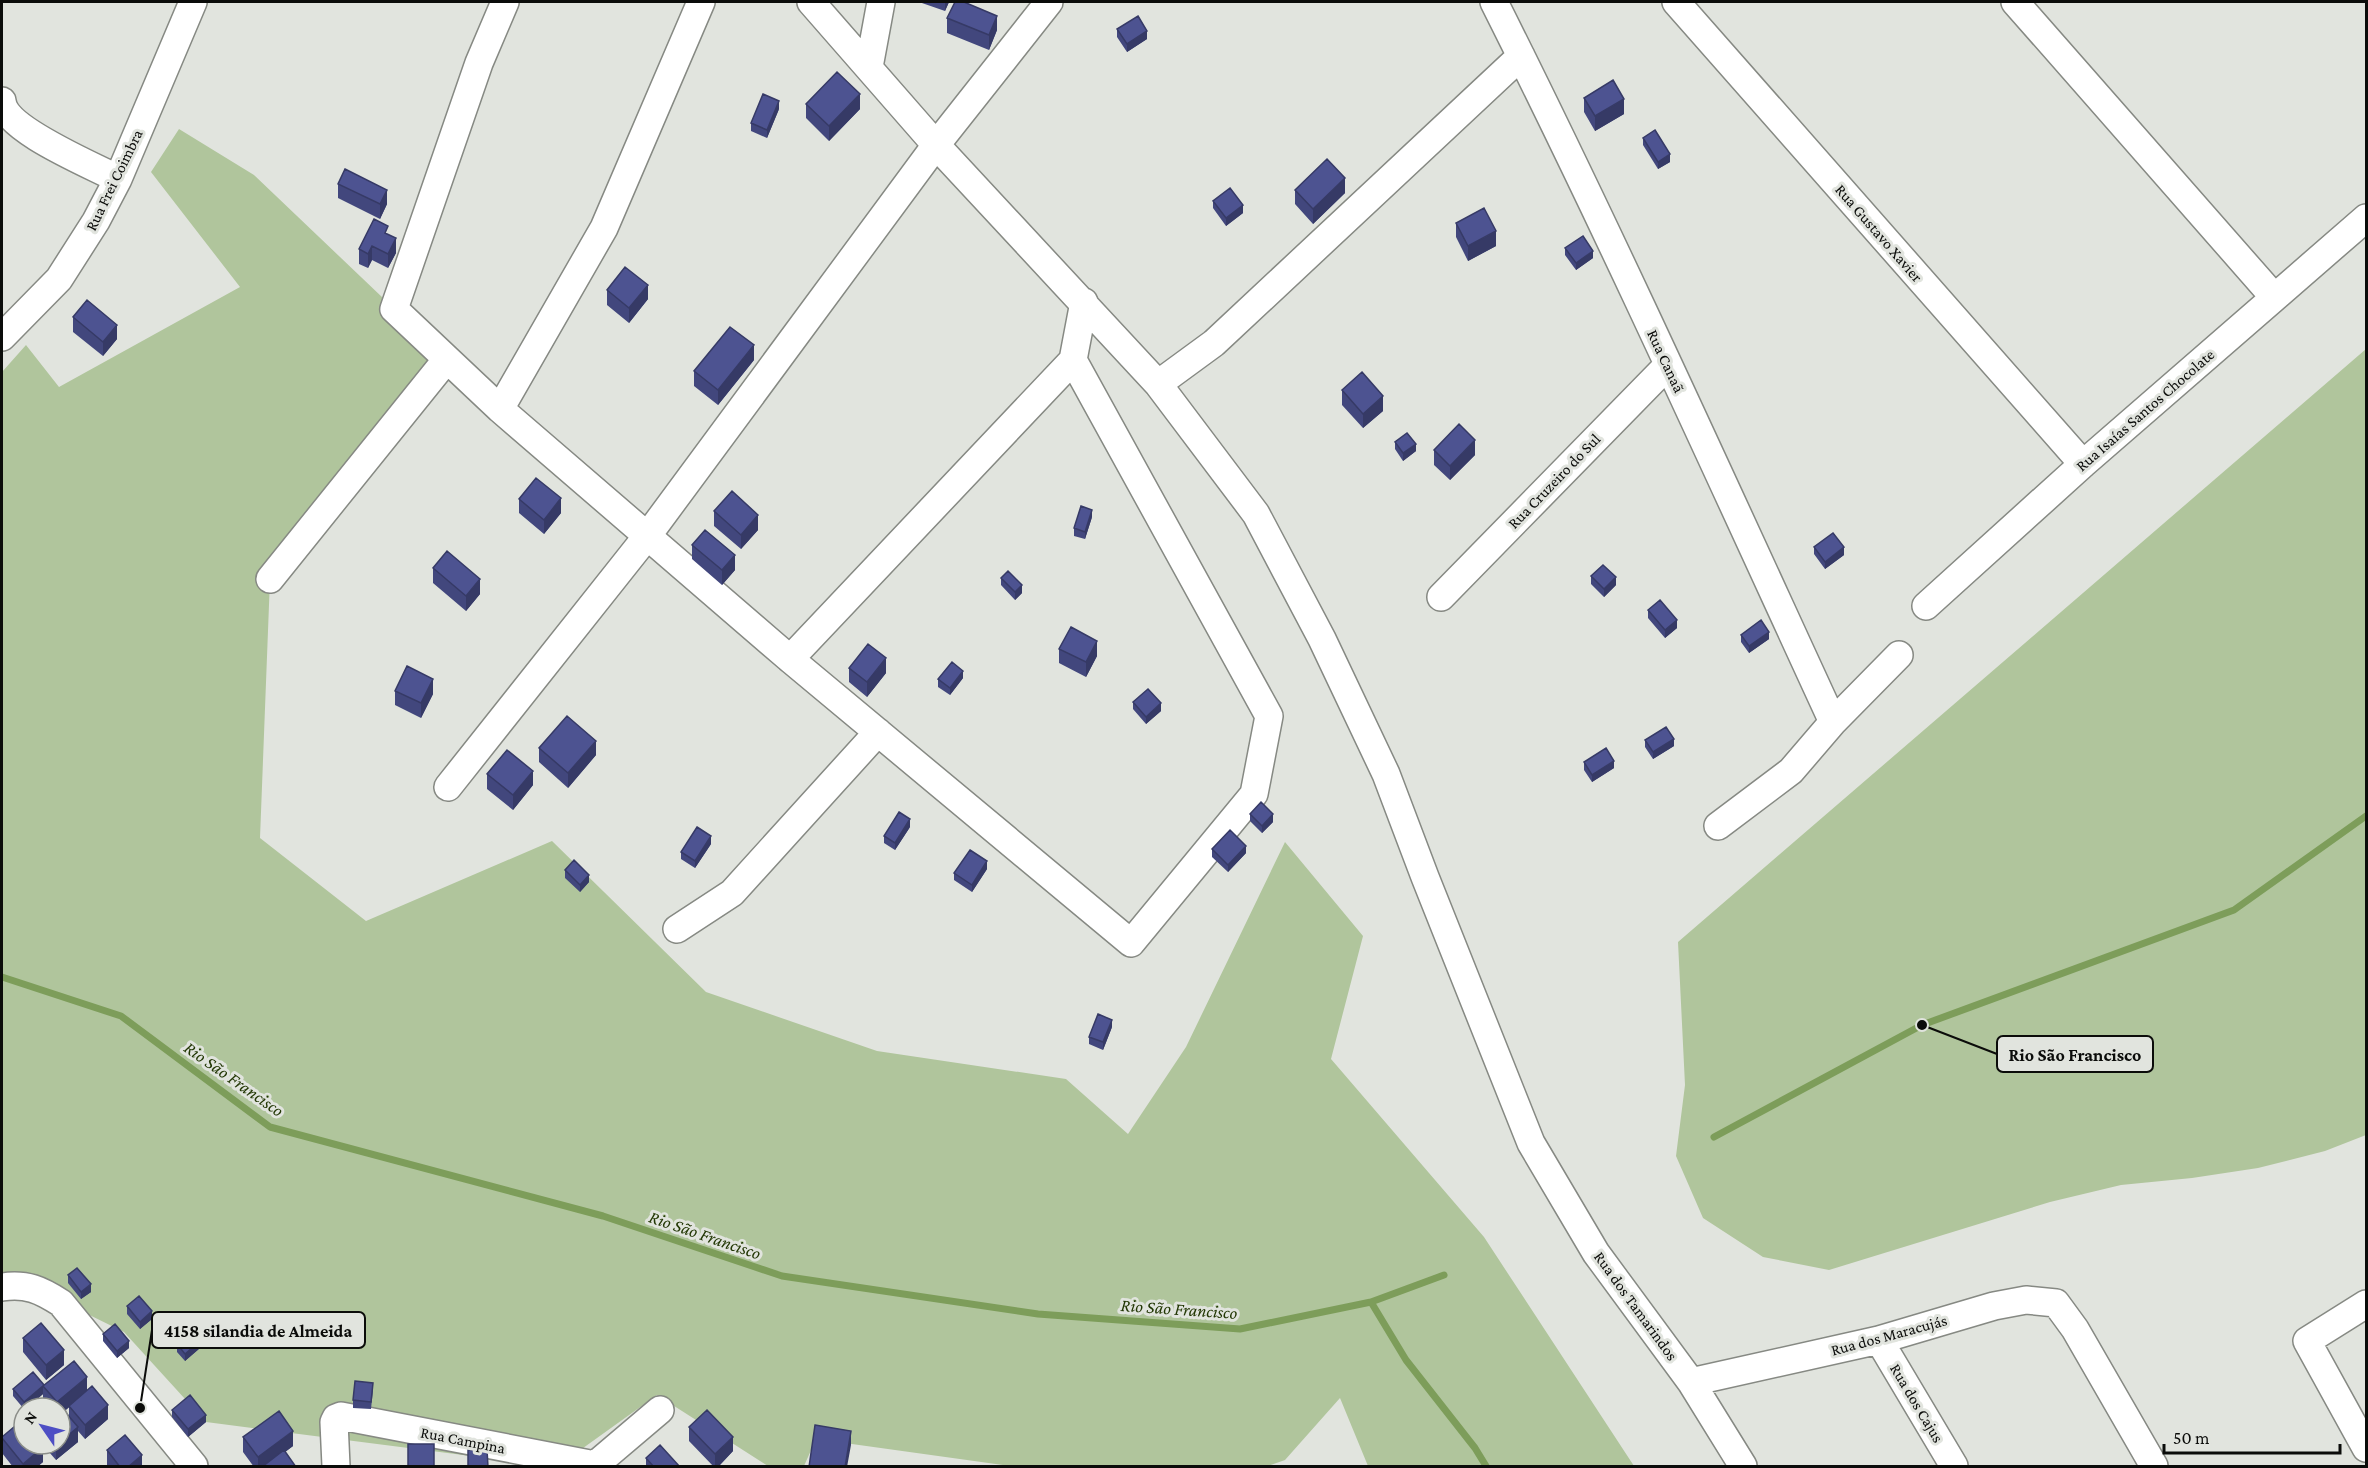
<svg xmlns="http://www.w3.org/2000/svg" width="2368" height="1468" font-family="'Crimson Pro',serif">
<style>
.green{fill:#b0c59c}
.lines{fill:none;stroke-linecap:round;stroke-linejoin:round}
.stream{stroke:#7d9d5a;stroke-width:7}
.street-casing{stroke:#868983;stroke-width:30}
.street{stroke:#fff;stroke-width:27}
.wall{fill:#42477d;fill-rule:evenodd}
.shaded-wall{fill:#363a66}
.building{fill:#4d5391;stroke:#363a66;stroke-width:1.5}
.labels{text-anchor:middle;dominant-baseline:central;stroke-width:6;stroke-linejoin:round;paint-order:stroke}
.street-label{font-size:16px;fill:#0b0c0a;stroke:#e1e4de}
.water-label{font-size:18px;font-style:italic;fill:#223704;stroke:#e1e4de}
.leader{fill:none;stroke:#0b0c0a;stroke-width:2}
.callout-dot{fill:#0b0c0a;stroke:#e1e4de;stroke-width:2}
.callout{fill:#e1e4de;stroke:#0b0c0a;stroke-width:2}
.callout-label{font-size:18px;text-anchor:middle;font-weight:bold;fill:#0b0c0a}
</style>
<rect width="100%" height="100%" fill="#e1e4de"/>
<path class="green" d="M 179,129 L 254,175 L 447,359 L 270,579 L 260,838 L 366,921 L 552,841 L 706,992 L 877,1051 L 1066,1079 L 1128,1134 L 1186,1047 L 1285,842 L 1363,936 L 1331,1059 L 1484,1237 L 1634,1466 L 1368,1466 L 1340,1398 L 1285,1460 L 1268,1466 L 1010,1466 L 816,1439 L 804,1466 L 768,1466 L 657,1395 L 558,1466 L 548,1466 L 206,1422 L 124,1332 L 2,1272 L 2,372 L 26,345 L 59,387 L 240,287 L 151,172 Z
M 2366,349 L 2366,1135 L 2325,1151 L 2258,1168 L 2192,1178 L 2121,1185 L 2050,1202 L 1829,1270 L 1763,1257 L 1703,1218 L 1676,1156 L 1685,1085 L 1678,942 Z"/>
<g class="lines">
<path class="stream" d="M 2,977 L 121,1016 L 270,1127 L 603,1216 L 782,1276 L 1038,1314 L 1240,1329 L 1371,1302 L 1444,1275
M 1714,1137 L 1922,1025 L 2234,910 L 2366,816
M 1371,1302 L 1406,1360 L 1475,1448 L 1486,1466"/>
<g class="street-casing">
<path id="street" d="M 505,2 L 479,63 L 394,309 L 500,409 L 790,659 L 1131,943 L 1254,794 L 1269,716 L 1073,360 L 1084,302
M 811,2 L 936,145 L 1158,384 L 1256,514 L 1322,639 L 1386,774 L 1425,877 L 1531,1143 L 1596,1253 L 1691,1382 L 1743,1466
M 1494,2 C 1613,239 1722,481 1833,722
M 1676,2 L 2083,464
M 2015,2 L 2274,297
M 869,67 L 881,2
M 2,101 C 5,130 92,165 118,179
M 2,337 L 59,279 L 96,221 L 118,179 L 193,2
M 1158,384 L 1214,343 L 1521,56
M 500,409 L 604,228 L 701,2
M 270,579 L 447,359
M 1441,597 L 1668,365
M 1926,606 L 2083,464 L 2366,218
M 790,659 L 1073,360
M 448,787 L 648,535 L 936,145 L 1049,2
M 1718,826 L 1791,771 L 1833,722 L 1899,655
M 677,929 L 732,893 L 878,732
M 2,1287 C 26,1283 41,1290 61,1303 L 194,1466
M 2366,1304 L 2307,1341 L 2366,1448
M 1879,1340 L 1954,1466
M 1691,1382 L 1879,1340 L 1994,1306 L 2026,1300 L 2056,1303 L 2075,1329 L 2154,1466
M 336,1466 L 334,1422 L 336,1418 L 341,1416 L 595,1465
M 594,1466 L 660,1410"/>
</g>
<use href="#street" class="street"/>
</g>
<path class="wall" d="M 919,2 L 949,2 L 945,11 Z
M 947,18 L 997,30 L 989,50 L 947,33 Z
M 1117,29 L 1147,39 L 1127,52 L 1117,37 Z
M 1584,98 L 1624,114 L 1595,131 L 1584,112 Z
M 806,104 L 860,109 L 829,141 L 806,118 Z
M 779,109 L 767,138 L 751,131 L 751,123 Z
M 1643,138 L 1670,162 L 1658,169 L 1643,145 Z
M 338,184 L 387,204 L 380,219 L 338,198 Z
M 1295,190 L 1345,193 L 1313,224 L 1295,204 Z
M 1213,201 L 1243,213 L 1226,226 L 1213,208 Z
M 1456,223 L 1496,246 L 1468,261 L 1456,237 Z
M 388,234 L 396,253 L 388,268 L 372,260 L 368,268 L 359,264 L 359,249 Z
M 1565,248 L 1593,258 L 1576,270 L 1565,255 Z
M 607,290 L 648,299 L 629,323 L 607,305 Z
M 73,317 L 117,339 L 103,356 L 73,332 Z
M 754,360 L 718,405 L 694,386 L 694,371 Z
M 1342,390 L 1383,411 L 1363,428 L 1342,405 Z
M 1395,442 L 1416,451 L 1403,461 L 1395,449 Z
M 1434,450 L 1475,455 L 1450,480 L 1434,465 Z
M 519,499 L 561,513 L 544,534 L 519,513 Z
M 714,511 L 758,530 L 741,549 L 714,526 Z
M 1092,517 L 1085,539 L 1074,536 L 1074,528 Z
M 692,545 L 735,570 L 722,585 L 692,559 Z
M 1814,547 L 1844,555 L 1825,569 L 1814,554 Z
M 433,568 L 480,594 L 466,611 L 433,583 Z
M 1591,576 L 1616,585 L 1604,597 L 1591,584 Z
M 1001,578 L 1022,593 L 1015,600 L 1001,585 Z
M 1648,610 L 1677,628 L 1665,638 L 1648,618 Z
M 1741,635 L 1769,639 L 1749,653 L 1741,642 Z
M 1059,649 L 1097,656 L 1086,677 L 1059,663 Z
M 849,668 L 886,673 L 867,697 L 849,682 Z
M 963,678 L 950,695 L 938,687 L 938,679 Z
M 395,691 L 433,694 L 421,718 L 395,705 Z
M 1133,702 L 1161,711 L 1146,724 L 1133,709 Z
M 1645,740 L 1674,746 L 1653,759 L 1645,747 Z
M 539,748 L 596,755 L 568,788 L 539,762 Z
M 1584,762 L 1614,768 L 1592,782 L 1584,770 Z
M 487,774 L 533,785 L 513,810 L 487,789 Z
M 1250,814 L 1273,822 L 1262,833 L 1250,821 Z
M 910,827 L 895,850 L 884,843 L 884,836 Z
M 711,844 L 695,868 L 681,859 L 681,852 Z
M 1212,849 L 1246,853 L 1228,872 L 1212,857 Z
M 987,869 L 972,892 L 954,880 L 954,873 Z
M 565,870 L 589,882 L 580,892 L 565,878 Z
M 1112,1027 L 1103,1050 L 1089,1044 L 1089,1037 Z
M 68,1275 L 91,1292 L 81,1299 L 68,1283 Z
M 127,1306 L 152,1319 L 140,1329 L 127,1314 Z
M 103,1334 L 129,1348 L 117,1358 L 103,1341 Z
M 23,1338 L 64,1365 L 46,1380 L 23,1352 Z
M 177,1344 L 200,1348 L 185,1361 L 177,1352 Z
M 44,1385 L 87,1390 L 108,1419 L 85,1439 L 78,1431 L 78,1442 L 56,1460 L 42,1444 L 60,1444 L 60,1408 L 50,1408 L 43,1401 L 43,1394 L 27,1408 L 24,1408 L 24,1409 L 13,1396 L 13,1389 ZM 69,1407 L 69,1417 L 64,1411 Z
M 373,1390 L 371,1409 L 353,1408 L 353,1400 Z
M 172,1410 L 206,1422 L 188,1437 L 172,1417 Z
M 689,1427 L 733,1451 L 718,1467 L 714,1467 L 689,1441 Z
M 2,1437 L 43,1462 L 37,1467 L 13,1467 L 2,1453 Z
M 243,1437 L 293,1446 L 285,1452 L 296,1467 L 254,1467 L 243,1452 Z
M 107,1450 L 142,1467 L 108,1467 L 107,1465 Z
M 646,1458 L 680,1467 L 646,1467 Z"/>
<path class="shaded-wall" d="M 945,2 L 949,2 L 945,11 Z
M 997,16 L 997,30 L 989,50 L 989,35 Z
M 1147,31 L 1147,39 L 1127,52 L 1127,44 Z
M 860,94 L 860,109 L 829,141 L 829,126 Z
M 1624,99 L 1624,114 L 1595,131 L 1595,116 Z
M 779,101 L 779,109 L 767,138 L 767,130 Z
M 1670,154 L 1670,162 L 1658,169 L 1658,162 Z
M 1345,178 L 1345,193 L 1313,224 L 1313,209 Z
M 387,190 L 387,204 L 380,219 L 380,204 Z
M 1243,205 L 1243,213 L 1226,226 L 1226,218 Z
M 1496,231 L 1496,246 L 1468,261 L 1468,246 Z
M 396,238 L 396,253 L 388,268 L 388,254 Z
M 372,246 L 372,260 L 368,268 L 368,254 Z
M 1593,251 L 1593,258 L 1576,270 L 1576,263 Z
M 648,285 L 648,299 L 629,323 L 629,308 Z
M 117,325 L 117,339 L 103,356 L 103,342 Z
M 754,345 L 754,360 L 718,405 L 718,390 Z
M 1383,396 L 1383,411 L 1363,428 L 1363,414 Z
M 1475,440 L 1475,455 L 1450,480 L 1450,466 Z
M 1416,444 L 1416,451 L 1403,461 L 1403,453 Z
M 561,498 L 561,513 L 544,534 L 544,520 Z
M 1092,510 L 1092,517 L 1085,539 L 1085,532 Z
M 758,515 L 758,530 L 741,549 L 741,535 Z
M 1844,547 L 1844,555 L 1825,569 L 1825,562 Z
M 735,555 L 735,570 L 722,585 L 722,570 Z
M 1616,577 L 1616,585 L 1604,597 L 1604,589 Z
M 480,579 L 480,594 L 466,611 L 466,596 Z
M 1022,585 L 1022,593 L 1015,600 L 1015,592 Z
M 1677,620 L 1677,628 L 1665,638 L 1665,630 Z
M 1769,632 L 1769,639 L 1749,653 L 1749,646 Z
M 1097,641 L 1097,656 L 1086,677 L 1086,662 Z
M 886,658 L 886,673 L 867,697 L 867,682 Z
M 963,671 L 963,678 L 950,695 L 950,688 Z
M 433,679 L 433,694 L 421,718 L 421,703 Z
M 1161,703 L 1161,711 L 1146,724 L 1146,717 Z
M 1674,739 L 1674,746 L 1653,759 L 1653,752 Z
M 596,741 L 596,755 L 568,788 L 568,773 Z
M 1614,761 L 1614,768 L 1592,782 L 1592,775 Z
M 533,771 L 533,785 L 513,810 L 513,795 Z
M 1273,814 L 1273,822 L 1262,833 L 1262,826 Z
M 910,819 L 910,827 L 895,850 L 895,843 Z
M 711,836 L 711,844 L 695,868 L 695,861 Z
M 1246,846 L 1246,853 L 1228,872 L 1228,865 Z
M 987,861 L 987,869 L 972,892 L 972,885 Z
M 589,875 L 589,882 L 580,892 L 580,885 Z
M 1112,1020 L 1112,1027 L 1103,1050 L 1103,1042 Z
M 91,1284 L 91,1292 L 81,1299 L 81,1292 Z
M 152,1311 L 152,1319 L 140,1329 L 140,1322 Z
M 129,1341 L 129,1348 L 117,1358 L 117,1351 Z
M 200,1341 L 200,1348 L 185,1361 L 185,1354 Z
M 64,1350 L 64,1365 L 46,1380 L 46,1365 Z
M 87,1377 L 87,1392 L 60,1415 L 60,1408 L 57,1408 L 57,1402 Z
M 43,1386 L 43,1394 L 27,1408 L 24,1408 L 24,1402 Z
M 108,1405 L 108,1419 L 85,1439 L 85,1425 Z
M 206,1415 L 206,1422 L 188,1437 L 188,1429 Z
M 78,1427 L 78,1442 L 56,1460 L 56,1445 L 58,1444 L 60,1444 L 60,1442 Z
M 293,1431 L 293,1446 L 265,1467 L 258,1467 L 258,1457 Z
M 851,1431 L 851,1445 L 847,1467 L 845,1467 Z
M 733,1437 L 733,1451 L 718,1467 L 715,1467 L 715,1454 Z
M 43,1447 L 43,1462 L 37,1467 L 23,1467 L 23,1464 Z
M 142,1455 L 142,1467 L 128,1467 Z"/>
<path class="building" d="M 955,2 L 964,2 L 997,16 L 989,35 L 947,18 Z
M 1138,16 L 1147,31 L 1127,44 L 1117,29 Z
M 837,72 L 860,94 L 829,126 L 806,104 Z
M 1613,80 L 1624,99 L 1595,116 L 1584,98 Z
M 763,94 L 779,101 L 767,130 L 751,123 Z
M 1655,130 L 1670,154 L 1658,162 L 1643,138 Z
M 1327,159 L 1345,178 L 1313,209 L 1295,190 Z
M 345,169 L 387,190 L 380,204 L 338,184 Z
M 1230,188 L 1243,205 L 1226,218 L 1213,201 Z
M 1484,208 L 1496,231 L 1468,246 L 1456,223 Z
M 374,219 L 388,226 L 385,233 L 396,238 L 388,254 L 372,246 L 368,254 L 359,249 Z
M 1583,236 L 1593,251 L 1576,263 L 1565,248 Z
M 625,267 L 648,285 L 629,308 L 607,290 Z
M 87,300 L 117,325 L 103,342 L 73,317 Z
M 730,327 L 754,345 L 718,390 L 694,371 Z
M 1362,372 L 1383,396 L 1363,414 L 1342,390 Z
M 1459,424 L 1475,440 L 1450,466 L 1434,450 Z
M 1407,433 L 1416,444 L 1403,453 L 1395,442 Z
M 536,478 L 561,498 L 544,520 L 519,499 Z
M 732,491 L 758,515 L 741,535 L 714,511 Z
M 1081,506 L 1092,510 L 1085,532 L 1074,528 Z
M 705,530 L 735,555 L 722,570 L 692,545 Z
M 1833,533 L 1844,547 L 1825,562 L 1814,547 Z
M 447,551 L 480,579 L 466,596 L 433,568 Z
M 1603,565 L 1616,577 L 1604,589 L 1591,576 Z
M 1008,571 L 1022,585 L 1015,592 L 1001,578 Z
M 1660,600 L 1677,620 L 1665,630 L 1648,610 Z
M 1761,620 L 1769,632 L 1749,646 L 1741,635 Z
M 1071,627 L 1097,641 L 1086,662 L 1059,649 Z
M 868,644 L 886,658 L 867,682 L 849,668 Z
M 952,662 L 963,671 L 950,688 L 938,679 Z
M 407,666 L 433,679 L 421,703 L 395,691 Z
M 1148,689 L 1161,703 L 1146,717 L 1133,702 Z
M 567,716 L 596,741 L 568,773 L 539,748 Z
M 1666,727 L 1674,739 L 1653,752 L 1645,740 Z
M 1606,748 L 1614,761 L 1592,775 L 1584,762 Z
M 507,750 L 533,771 L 513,795 L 487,774 Z
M 1261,802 L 1273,814 L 1262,826 L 1250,814 Z
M 899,812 L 910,819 L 895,843 L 884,836 Z
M 697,827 L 711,836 L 695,861 L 681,852 Z
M 1230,830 L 1246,846 L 1228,865 L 1212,849 Z
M 970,850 L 987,861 L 972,885 L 954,873 Z
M 574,860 L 589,875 L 580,885 L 565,870 Z
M 1098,1014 L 1112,1020 L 1103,1042 L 1089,1037 Z
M 77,1268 L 91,1284 L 81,1292 L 68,1275 Z
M 139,1296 L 152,1311 L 140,1322 L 127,1306 Z
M 41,1323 L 64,1350 L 46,1365 L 23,1338 Z
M 115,1324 L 129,1341 L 117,1351 L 103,1334 Z
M 193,1331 L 200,1341 L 185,1354 L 177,1344 Z
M 74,1361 L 87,1377 L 57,1402 L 43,1386 Z
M 33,1372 L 44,1385 L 24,1402 L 13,1389 Z
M 355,1381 L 373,1383 L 371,1402 L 353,1400 Z
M 92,1386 L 108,1405 L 85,1425 L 69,1406 Z
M 190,1395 L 206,1415 L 188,1429 L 172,1410 Z
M 61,1407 L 78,1427 L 60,1442 L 60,1408 Z
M 707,1410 L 733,1437 L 715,1454 L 689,1427 Z
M 279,1411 L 293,1431 L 258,1457 L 243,1437 Z
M 21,1421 L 24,1425 L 24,1444 L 40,1444 L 43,1447 L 23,1464 L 2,1438 L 2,1437 Z
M 815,1425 L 851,1431 L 845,1467 L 809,1467 Z
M 125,1435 L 142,1455 L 128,1467 L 120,1467 L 107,1450 Z
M 408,1444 L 434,1444 L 434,1467 L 408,1467 Z
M 660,1445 L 680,1467 L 654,1467 L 646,1458 Z
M 487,1449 L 488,1467 L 468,1467 L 468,1450 Z
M 284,1450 L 296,1467 L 262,1467 Z"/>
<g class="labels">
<g class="street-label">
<text transform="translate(114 180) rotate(-64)">Rua Frei Coimbra</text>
<text transform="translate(1879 233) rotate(49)">Rua Gustavo Xavier</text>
<text transform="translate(1666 361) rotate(65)">Rua Canaã</text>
<text transform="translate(2145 410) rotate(-41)">Rua Isaías Santos Chocolate</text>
<text transform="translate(1554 481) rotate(-46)">Rua Cruzeiro do Sul</text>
<text transform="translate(1636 1306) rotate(54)">Rua dos Tamarindos</text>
<text transform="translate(1889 1335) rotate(-15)">Rua dos Maracujás</text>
<text transform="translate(1917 1403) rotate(59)">Rua dos Cajus</text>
<text transform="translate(463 1440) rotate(11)">Rua Campina</text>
</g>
<g class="water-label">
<text transform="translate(234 1079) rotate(35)">Rio São Francisco</text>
<text transform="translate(705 1235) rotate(19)">Rio São Francisco</text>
<text transform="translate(1179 1309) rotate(4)">Rio São Francisco</text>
</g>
</g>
<path class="leader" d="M1922 1025L1997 1054M140 1408L152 1330"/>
<g class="callout-dot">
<circle cx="1922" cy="1025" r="6"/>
<circle cx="140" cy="1408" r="6"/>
</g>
<g class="callout">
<rect x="1997" y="1036" width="156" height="36" rx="6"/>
<rect x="152" y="1312" width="213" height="36" rx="6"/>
</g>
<g class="callout-label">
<text x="2075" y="1061">Rio São Francisco</text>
<text x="258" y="1337">4158 silandia de Almeida</text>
</g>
<rect width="2368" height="1468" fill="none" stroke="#0b0c0a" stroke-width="6"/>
<g transform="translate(42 1426) rotate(305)"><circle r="28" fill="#e1e4de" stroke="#8b8e89" stroke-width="1.5"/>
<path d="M0-4.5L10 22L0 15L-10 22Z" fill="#4d4ec4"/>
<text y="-9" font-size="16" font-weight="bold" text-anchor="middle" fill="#0b0c0a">N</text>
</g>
<path d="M2164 1444v9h176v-9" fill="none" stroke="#0b0c0a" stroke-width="3"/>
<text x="2173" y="1444" font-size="18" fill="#0b0c0a" stroke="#e1e4de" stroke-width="4.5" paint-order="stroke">50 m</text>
</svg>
